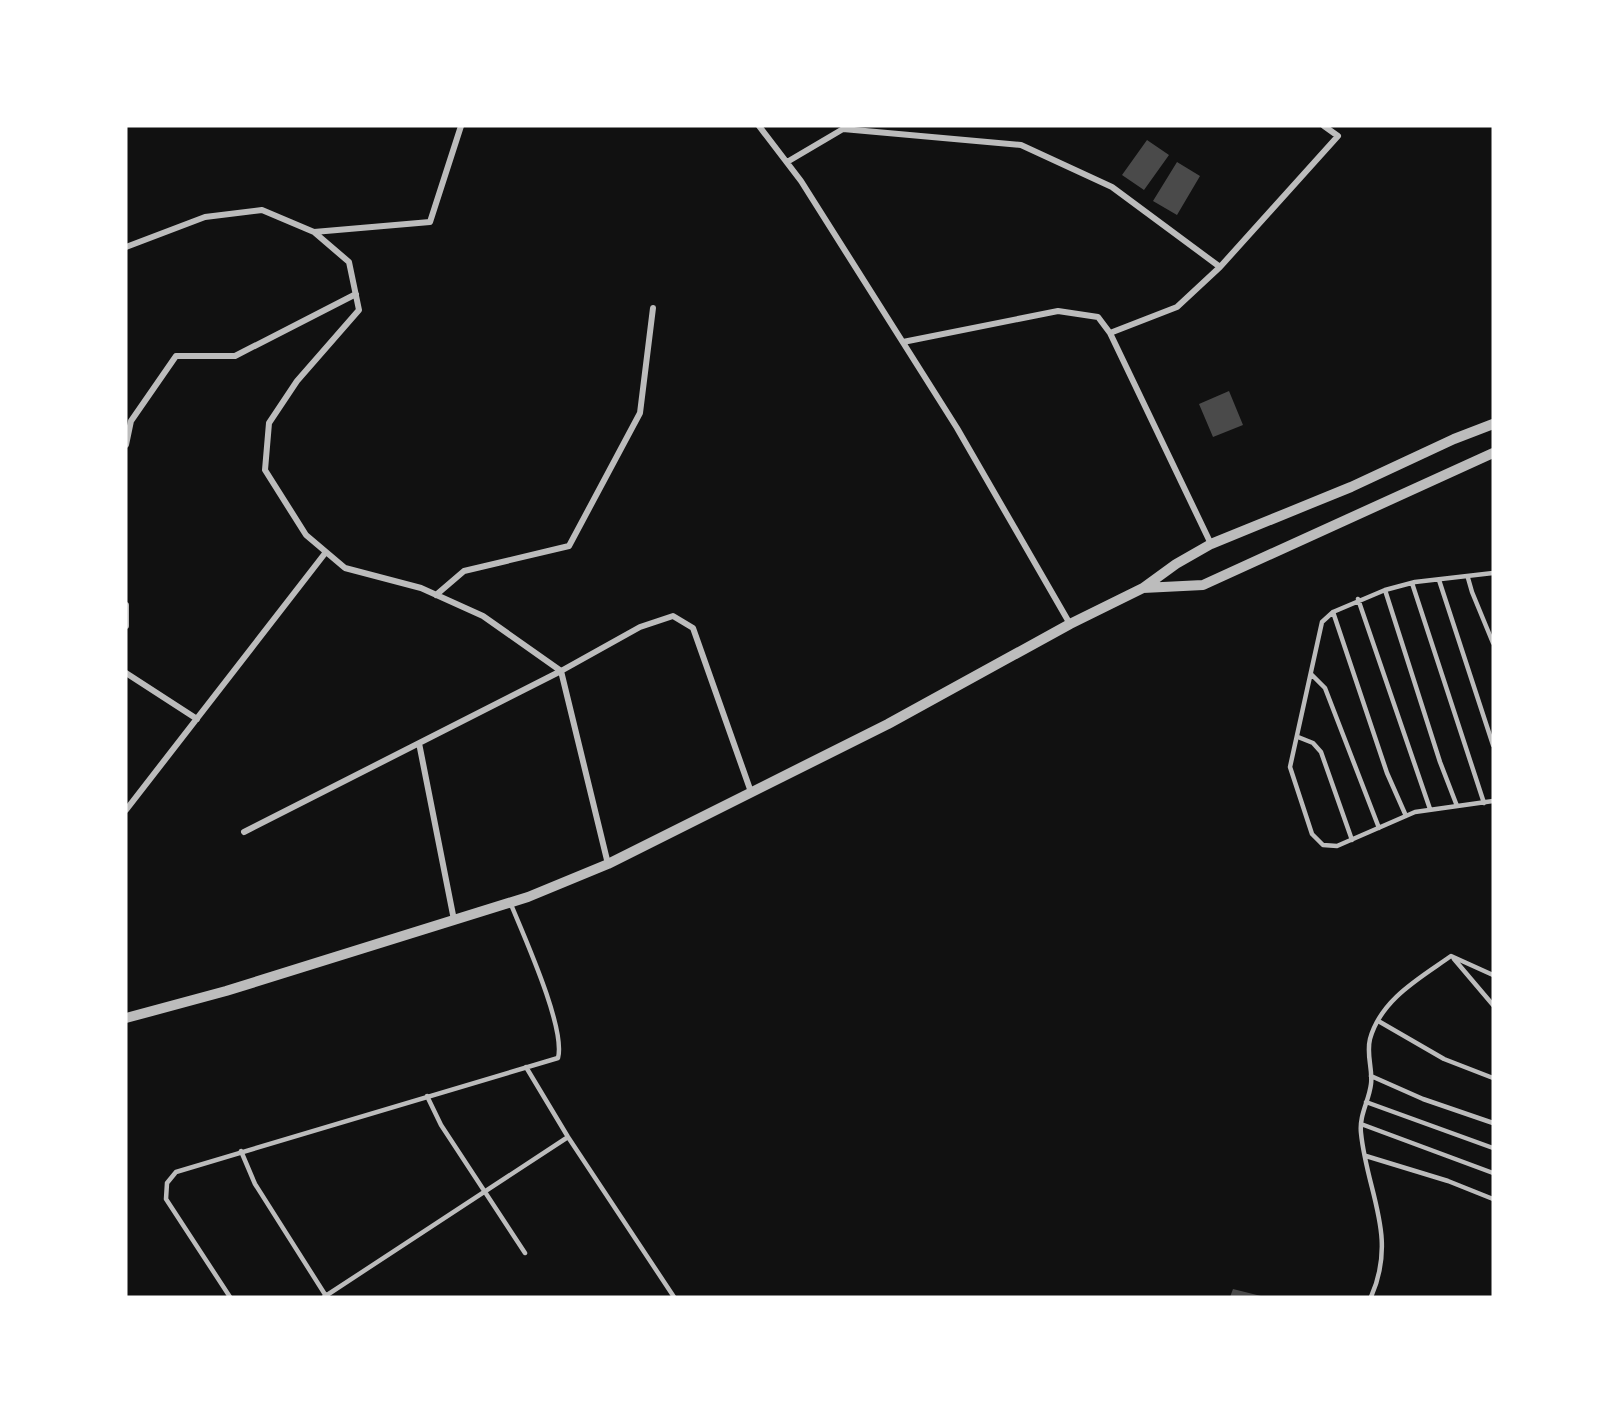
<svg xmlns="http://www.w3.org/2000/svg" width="1619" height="1423" font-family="Manrope,sans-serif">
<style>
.building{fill:#4a4a4a}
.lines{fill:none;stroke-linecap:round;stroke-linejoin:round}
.service{stroke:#bcbcbc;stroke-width:4.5}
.minor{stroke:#bcbcbc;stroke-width:6}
.tertiary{stroke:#bcbcbc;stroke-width:10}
</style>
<rect width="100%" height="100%" fill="#111"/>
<path class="building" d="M 1147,140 L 1169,155 L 1144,190 L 1122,175 Z
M 1177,162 L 1200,176 L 1177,215 L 1153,201 Z
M 1229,391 L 1243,425 L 1213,437 L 1199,404 Z
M 1233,1289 L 1261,1296 L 1261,1297 L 1230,1297 Z"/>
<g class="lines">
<path class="service" d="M 1493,573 L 1415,582 L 1385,590 L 1333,612 L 1322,622 L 1290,767 L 1312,834 L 1323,845 L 1337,846 L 1415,812 L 1493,801
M 1468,578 L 1472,592 L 1493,643
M 1439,580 L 1493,745
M 1412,583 L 1484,803
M 1385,590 L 1440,762 L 1457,806
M 1358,599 L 1430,809
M 1333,612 L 1387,773 L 1406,816
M 1311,674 L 1325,688 L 1379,828
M 1298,737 L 1313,743 L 1321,752 L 1352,840
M 1454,959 L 1493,1005
M 1380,1022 L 1444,1059 L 1493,1078
M 526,1067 L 568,1137 L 674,1297
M 1371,1076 L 1423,1099 L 1493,1123
M 427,1096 L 441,1125 L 525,1253
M 1366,1102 L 1493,1148
M 1361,1124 L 1493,1173
M 241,1151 L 255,1184 L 326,1296
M 1366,1156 L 1448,1181 L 1493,1199
M 230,1297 L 166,1199 L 167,1183 L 176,1172 L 558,1058 C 566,1028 523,934 510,902
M 324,1297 L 568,1137
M 1371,1297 C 1398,1236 1367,1193 1361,1133 C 1359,1115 1369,1101 1371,1084 C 1373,1069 1366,1055 1370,1039 C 1381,999 1420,978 1451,956 L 1493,975"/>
<path class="minor" d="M 759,126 L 801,181 L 957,428 L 1070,624
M 787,162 L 843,129 L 1021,145 L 1112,187 L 1220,267
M 314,232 L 430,222 L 461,126
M 126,247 L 205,217 L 262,210 L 314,232 L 349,262 L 359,310 L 297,381 L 269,423 L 265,470 L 306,535 L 345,568 L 421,588 L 483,616 L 561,671 L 608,864
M 1110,333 L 1177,307 L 1220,267 L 1338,136 L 1324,126
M 903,342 L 1058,311 L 1098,317 L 1110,333 L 1211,544
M 126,445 L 131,421 L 176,356 L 235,356 L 356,294
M 436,595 L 464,571 L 569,546 L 640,413 L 653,308
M 126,605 L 126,626
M 126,673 L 197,719
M 419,743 L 454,920
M 126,810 L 326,552
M 244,832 L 561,671 L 640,627 L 673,616 L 693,628 L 751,792"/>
<path class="tertiary" d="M 1143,588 L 1203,585 L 1493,453
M 126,1018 L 226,991 L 528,897 L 608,864 L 888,724 L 1070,624 L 1143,588 L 1176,564 L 1211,544 L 1351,487 L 1454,439 L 1493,424"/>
</g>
<rect width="1619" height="1423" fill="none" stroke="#ffffff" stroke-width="255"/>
</svg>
